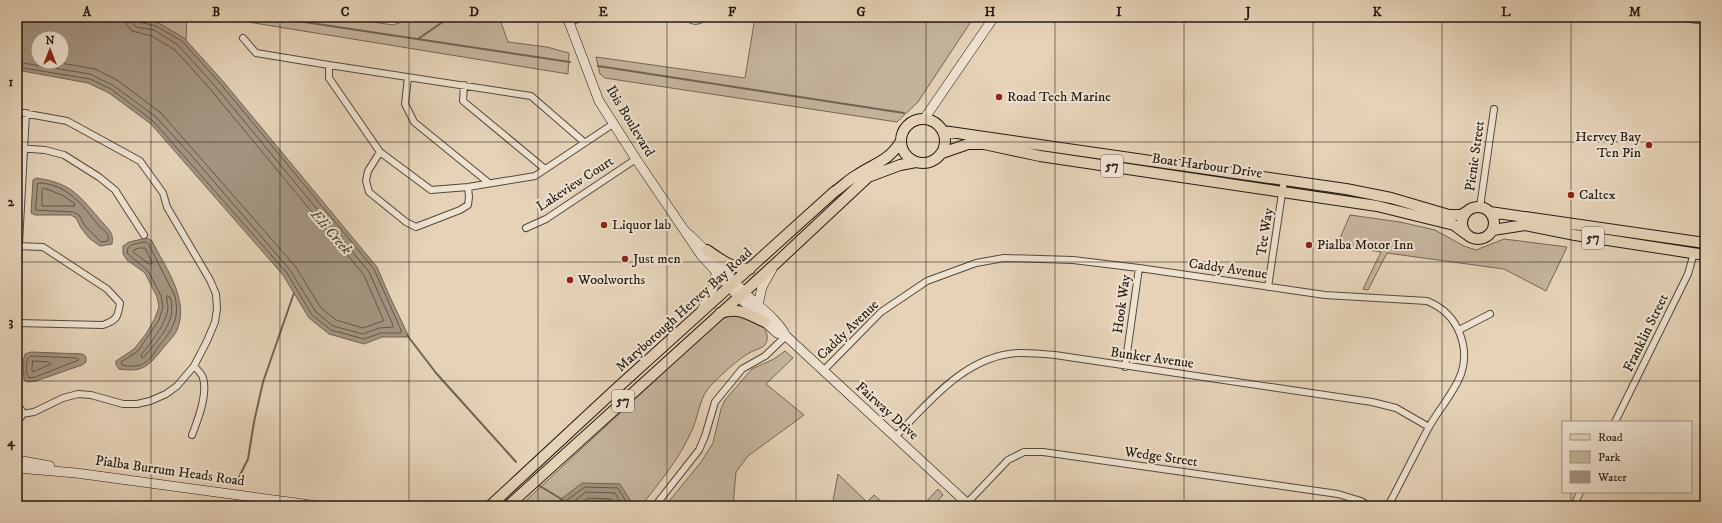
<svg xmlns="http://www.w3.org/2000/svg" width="1722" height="523" font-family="'IM FELL DW Pica',serif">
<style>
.green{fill:#c4b39b;stroke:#746656}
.water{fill:#a3937f;stroke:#706353;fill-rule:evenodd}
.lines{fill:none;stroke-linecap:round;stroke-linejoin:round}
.shore{stroke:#645648;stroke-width:1}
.stream{stroke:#706353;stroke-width:2}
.street-casing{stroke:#54483b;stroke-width:8}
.secondary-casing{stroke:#241a12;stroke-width:10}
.primary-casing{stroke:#241a12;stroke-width:12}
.street{stroke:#eee2d0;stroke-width:6}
.secondary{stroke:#eee2d0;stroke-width:9}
.primary{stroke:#e5d2b7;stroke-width:10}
.grid{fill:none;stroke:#241a12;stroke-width:1;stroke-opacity:0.55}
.poi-dot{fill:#8f2418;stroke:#eee2d0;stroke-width:1.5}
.labels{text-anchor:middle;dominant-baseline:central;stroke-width:4;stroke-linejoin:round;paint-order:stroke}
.shield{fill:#eee2d0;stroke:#61564b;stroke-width:1}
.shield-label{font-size:13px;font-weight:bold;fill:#241a12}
.poi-label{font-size:14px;fill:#241a12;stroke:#eee2d0;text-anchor:start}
.street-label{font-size:14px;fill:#241a12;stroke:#eee2d0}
.water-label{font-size:15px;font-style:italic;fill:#574a3e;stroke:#eee2d0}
.neatline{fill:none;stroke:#241a12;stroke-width:1.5}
.grid-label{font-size:13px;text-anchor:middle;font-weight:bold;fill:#241a12}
</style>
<rect width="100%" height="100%" fill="#e5d2b7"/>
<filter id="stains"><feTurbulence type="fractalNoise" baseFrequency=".005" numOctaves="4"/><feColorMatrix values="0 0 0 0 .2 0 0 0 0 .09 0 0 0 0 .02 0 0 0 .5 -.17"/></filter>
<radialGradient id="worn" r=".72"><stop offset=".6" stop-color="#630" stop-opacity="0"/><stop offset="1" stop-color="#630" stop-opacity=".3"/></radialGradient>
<path class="green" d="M 124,17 L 187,17 L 186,40 L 157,22 Z
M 217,17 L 341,17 L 393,25 L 416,17 L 499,17 L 508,42 L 547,47 L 569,53 L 568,74 Z
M 755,17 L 974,17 L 918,102 L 897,122 L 605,78 L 600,74 L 596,57 L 745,78 Z
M 1350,215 L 1400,222 L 1435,230 L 1464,246 L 1476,250 L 1504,239 L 1567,247 L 1546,291 L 1504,269 L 1387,253 L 1368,290 L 1363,289 L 1381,252 L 1337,245 Z
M 731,315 C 744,316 770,322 767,340 C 766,348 757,349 751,352 C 740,357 715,380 707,390 C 699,402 698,417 692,430 C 680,458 660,482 641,506 L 520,506 L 719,321 Z
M 785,351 L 793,358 L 766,384 L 804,415 L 748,456 L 736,472 L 733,506 L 665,506 L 701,462 L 713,443 L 721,409 L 725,400 L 752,369 L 774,359 Z
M 838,474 L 867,502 L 874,495 L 887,506 L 832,506 Z
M 938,489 L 943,495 L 933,506 L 922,506 Z"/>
<path class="water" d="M 17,17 L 129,17 L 157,22 L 184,38 L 222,80 L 377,267 L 389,295 L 409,337 L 382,337 L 364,344 L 329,334 L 309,318 L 283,275 L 151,124 L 109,93 L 88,83 L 17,70 ZM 38,38 L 62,38 L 62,62 L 38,62 Z
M 36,178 C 73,183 80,197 103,223 C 109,230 114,233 112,244 L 100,246 L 89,238 L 81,228 L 76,218 L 71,215 L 35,215 L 31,213 L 33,180 Z
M 147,238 L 152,241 C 165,267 190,300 177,330 C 174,337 165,345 160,352 C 147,368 141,372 119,369 L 116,365 L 116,361 L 134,349 L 146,334 L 155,318 L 159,307 L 157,297 L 145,273 L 127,260 L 123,254 L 123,246 L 129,242 Z
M 31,352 L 83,354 L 86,357 L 86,362 L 82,365 L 36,381 L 28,382 L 24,380 L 23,362 L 25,354 Z
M 582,483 L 620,484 L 632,503 L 630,506 L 552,506 Z"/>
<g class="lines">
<path class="shore" d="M 17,62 L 90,74 L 114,86 L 156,117 L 191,155 L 290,270 L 316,312 L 333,326 L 363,334 L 379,328 L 393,327 L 393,325 L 369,272 L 215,86 L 178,45 L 154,30 L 136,27 L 132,22 L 131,17
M 55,62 L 95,69 L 117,80 L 161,113 L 295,266 L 321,308 L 336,320 L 363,328 L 383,321 L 383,319 L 364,275 L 211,90 L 175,50 L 152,36 L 132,31 L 127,25 L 125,17
M 17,67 L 90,79 L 111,89 L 153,121 L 287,273 L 312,315 L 331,330 L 364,339 L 381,333 L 401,333 L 401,330 L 374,269 L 219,82 L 182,41 L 156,26 L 139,22 L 136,17
M 38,183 C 67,183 83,206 99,226 C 104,231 110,233 108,241 L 101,242 L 85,226 L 79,215 L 73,212 L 36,210 Z
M 44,188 L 62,195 L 74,203 L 75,206 L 42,206 L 42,190 Z
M 146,242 L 149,245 L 175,296 C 180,320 172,330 158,347 C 155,352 151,359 146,362 C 139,367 130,367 122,365 L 121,362 L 138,351 L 159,320 L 163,307 L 161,296 L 148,271 L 127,253 L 128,248 L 131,245 Z
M 140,248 L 145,248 L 152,262 L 152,264 L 149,264 L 133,252 L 134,250 Z
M 167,296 L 170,297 C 178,322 158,339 144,357 L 142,358 L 141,355 C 151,342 166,325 168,308 C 168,304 166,300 167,296 Z
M 31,356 L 77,358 L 79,360 L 35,377 L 29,378 C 25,373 26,364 28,358 Z
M 33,361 L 49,362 L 51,364 L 33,372 L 32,370 Z
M 559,506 L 585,487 L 618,488 L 627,503 L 627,506
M 568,506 L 586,492 L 615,493 L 622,506
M 577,506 L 588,498 L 611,499 L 616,506"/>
<path class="stream" d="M 271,17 L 570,62
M 418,39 L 444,21 L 445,17
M 598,66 L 904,113
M 407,335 L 436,373 L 516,462
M 236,483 L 248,459 L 254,422 L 263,382 L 294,293
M 538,485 L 563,500"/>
<g class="street-casing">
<path id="street" d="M 685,17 C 693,21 697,23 704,17
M 1676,17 L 1705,21
M 570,22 L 582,17
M 243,38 L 256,53 L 329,65
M 408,77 L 405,104 L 414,122 L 489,183
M 464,85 L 463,101 L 545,169
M 17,112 L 67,121 L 140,161 L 163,193 L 167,207 L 210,280 L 216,294 L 217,309 L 215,322 L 207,341 L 194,366 L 177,386 L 166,394 L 150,401 L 137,404 L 123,404 L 91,395 L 78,394 L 63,398 L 34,412 L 22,414
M 584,142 L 531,96 L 329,65 L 329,78 L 380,152 L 431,190 L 468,187 L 535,176 L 613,124
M 17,148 L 45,150 L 64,155 L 99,177 L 115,190 L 144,235
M 380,152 L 368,171 L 366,181 L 369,192 L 406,222 L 416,227 L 460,210 L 468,205 L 469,197 L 468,187
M 1480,207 L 1494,109
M 526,228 L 546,219 L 636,159
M 17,246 L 43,247 L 107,289 L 120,303 C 118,317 117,320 103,325 L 17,323
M 17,281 L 26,113
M 1268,287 L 1284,180
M 1459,330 L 1490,314
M 1125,367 L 1139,268
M 823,371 L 881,312 L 927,281 L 976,263 L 1004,258 L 1073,260 L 1139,268 L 1325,295 L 1427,301 C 1442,307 1454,318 1460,334 C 1475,374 1447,395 1429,427 C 1415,453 1402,480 1388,506
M 17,405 L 22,411 L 21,417 L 17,420
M 1615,422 L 1688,274 L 1694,253
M 192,435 C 198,420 208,394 203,378 C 202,374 197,369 194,366
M 895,437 C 930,401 967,354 1021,353 C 1033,353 1044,354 1055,355 L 1372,402 L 1396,408 L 1429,427
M 967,503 L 1008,460 L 1024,452 L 1043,452 L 1338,494 L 1361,501 L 1370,506
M 655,506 L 699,450 L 705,436 L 715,402 L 742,369 L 765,356 L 786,336
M 1574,506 L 1580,492"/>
</g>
<g class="secondary-casing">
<path id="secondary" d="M 567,17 L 599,101 L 636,159 L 701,255 L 738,296 L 765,322 L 777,333 L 786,336
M 924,119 L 994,17
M 684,230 C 708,251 726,274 748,296 C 761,308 778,320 786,336 L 970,506
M 758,305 L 762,287 L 772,269
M 702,310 L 715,284 L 716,272
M 17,460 L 50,466
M 17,468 L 76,473 L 318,506"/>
</g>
<g class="primary-casing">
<path id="primary" d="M901 141a22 22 0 1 1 44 0a22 22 0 1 1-44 0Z
M 943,131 L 1346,189 L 1391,198 L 1449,215 L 1461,215 L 1466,212
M 942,153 L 968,144 L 984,144 L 1040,156 L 1377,206 L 1454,225 L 1466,234
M1462 223a16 16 0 1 1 32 0a16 16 0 1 1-32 0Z
M 1490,212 L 1705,243
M 1493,230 L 1525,225 L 1575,235 L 1705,255
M 707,250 C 721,260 733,269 750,269
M 720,313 C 740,307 747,314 765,322
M 490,506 L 616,389 L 834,192 C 842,187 849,179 857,175 C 875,163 889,161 901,141
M 508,506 L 773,266 L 868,177 L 900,165 L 916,162"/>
</g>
<use href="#street" class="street"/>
<use href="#secondary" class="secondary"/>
<use href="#primary" class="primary"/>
</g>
<path class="grid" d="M 151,17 L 151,506M 280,17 L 280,506M 409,17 L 409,506M 538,17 L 538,506M 667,17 L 667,506M 796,17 L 796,506M 926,17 L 926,506M 1055,17 L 1055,506M 1184,17 L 1184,506M 1313,17 L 1313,506M 1442,17 L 1442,506M 1571,17 L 1571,422M 17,142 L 1705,142M 17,262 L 1705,262M 17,381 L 1705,381M 1571,492 L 1571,506"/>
<g class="poi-dot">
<circle cx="999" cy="97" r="4"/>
<circle cx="1649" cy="145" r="4"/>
<circle cx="1571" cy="195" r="4"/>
<circle cx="604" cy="225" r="4"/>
<circle cx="1309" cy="245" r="4"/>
<circle cx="625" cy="259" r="4"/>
<circle cx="570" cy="280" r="4"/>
</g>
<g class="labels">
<g class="shield">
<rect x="1101" y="155" width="22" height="22" rx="3"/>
<rect x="1582" y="227" width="22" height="22" rx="3"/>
<rect x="612" y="390" width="22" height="22" rx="3"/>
</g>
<g class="shield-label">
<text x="1112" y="166">57</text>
<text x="1593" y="238">57</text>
<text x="623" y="401">57</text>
</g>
<g class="poi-label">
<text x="1007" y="97">Road Tech Marine</text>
<text x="1641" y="137" text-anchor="end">Hervey Bay<tspan x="1641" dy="16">Ten Pin</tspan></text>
<text x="1579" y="195">Caltex</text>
<text x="612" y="225">Liquor lab</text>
<text x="1317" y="245">Pialba Motor Inn</text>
<text x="633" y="259">Just men</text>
<text x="578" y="280">Woolworths</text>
</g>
<g class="street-label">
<text transform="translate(630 121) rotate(59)">Ibis Boulevard</text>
<text transform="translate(1475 156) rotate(-82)">Picnic Street</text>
<text transform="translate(1207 166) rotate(8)">Boat Harbour Drive</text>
<text transform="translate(575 184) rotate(-33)">Lakeview Court</text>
<text transform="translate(1265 232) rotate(-81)">Tee Way</text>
<text transform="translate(1228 269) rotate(8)">Caddy Avenue</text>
<text transform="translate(1122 304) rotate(-82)">Hook Way</text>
<text transform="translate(684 310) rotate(-42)">Maryborough Hervey Bay Road</text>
<text transform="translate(848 330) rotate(-44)">Caddy Avenue</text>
<text transform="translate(1646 333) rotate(-64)">Franklin Street</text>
<text transform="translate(1152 358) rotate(8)">Bunker Avenue</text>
<text transform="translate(887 411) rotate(42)">Fairway Drive</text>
<text transform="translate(1161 457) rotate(8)">Wedge Street</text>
<text transform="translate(170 471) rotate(8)">Pialba Burrum Heads Road</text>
</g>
<g class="water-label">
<text transform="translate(331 232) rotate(49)">Eli Creek</text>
</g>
</g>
<rect width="1722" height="523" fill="none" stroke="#e5d2b7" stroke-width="44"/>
<rect x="1562" y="421" width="130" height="72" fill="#eee2d0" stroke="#9d9284"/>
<rect x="1570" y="434" width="20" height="6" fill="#e5d2b7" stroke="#9d9284"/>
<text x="1598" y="441" font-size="12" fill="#241a12">Road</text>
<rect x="1570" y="451" width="20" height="12" fill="#c4b39b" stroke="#9d9284"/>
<text x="1598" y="461" font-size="12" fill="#241a12">Park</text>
<rect x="1570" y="471" width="20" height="12" fill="#a3937f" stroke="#9d9284"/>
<text x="1598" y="481" font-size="12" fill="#241a12">Water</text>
<g transform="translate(50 50)"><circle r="19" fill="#eee2d0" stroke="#9d9284"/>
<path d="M0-3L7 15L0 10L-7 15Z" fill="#8f2418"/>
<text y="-6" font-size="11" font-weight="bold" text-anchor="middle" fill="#241a12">N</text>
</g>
<rect x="22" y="22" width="1678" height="479" class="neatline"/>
<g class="grid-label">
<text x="87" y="16">A</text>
<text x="216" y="16">B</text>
<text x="345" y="16">C</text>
<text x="474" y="16">D</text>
<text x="603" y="16">E</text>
<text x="732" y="16">F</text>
<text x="861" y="16">G</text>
<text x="990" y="16">H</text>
<text x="1119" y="16">I</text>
<text x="1248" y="16">J</text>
<text x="1377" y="16">K</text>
<text x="1506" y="16">L</text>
<text x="1635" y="16">M</text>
<text x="11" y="86">1</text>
<text x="11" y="206">2</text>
<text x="11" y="326">3</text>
<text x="11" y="446">4</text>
</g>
<rect width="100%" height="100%" filter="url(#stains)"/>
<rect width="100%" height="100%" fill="url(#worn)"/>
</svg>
